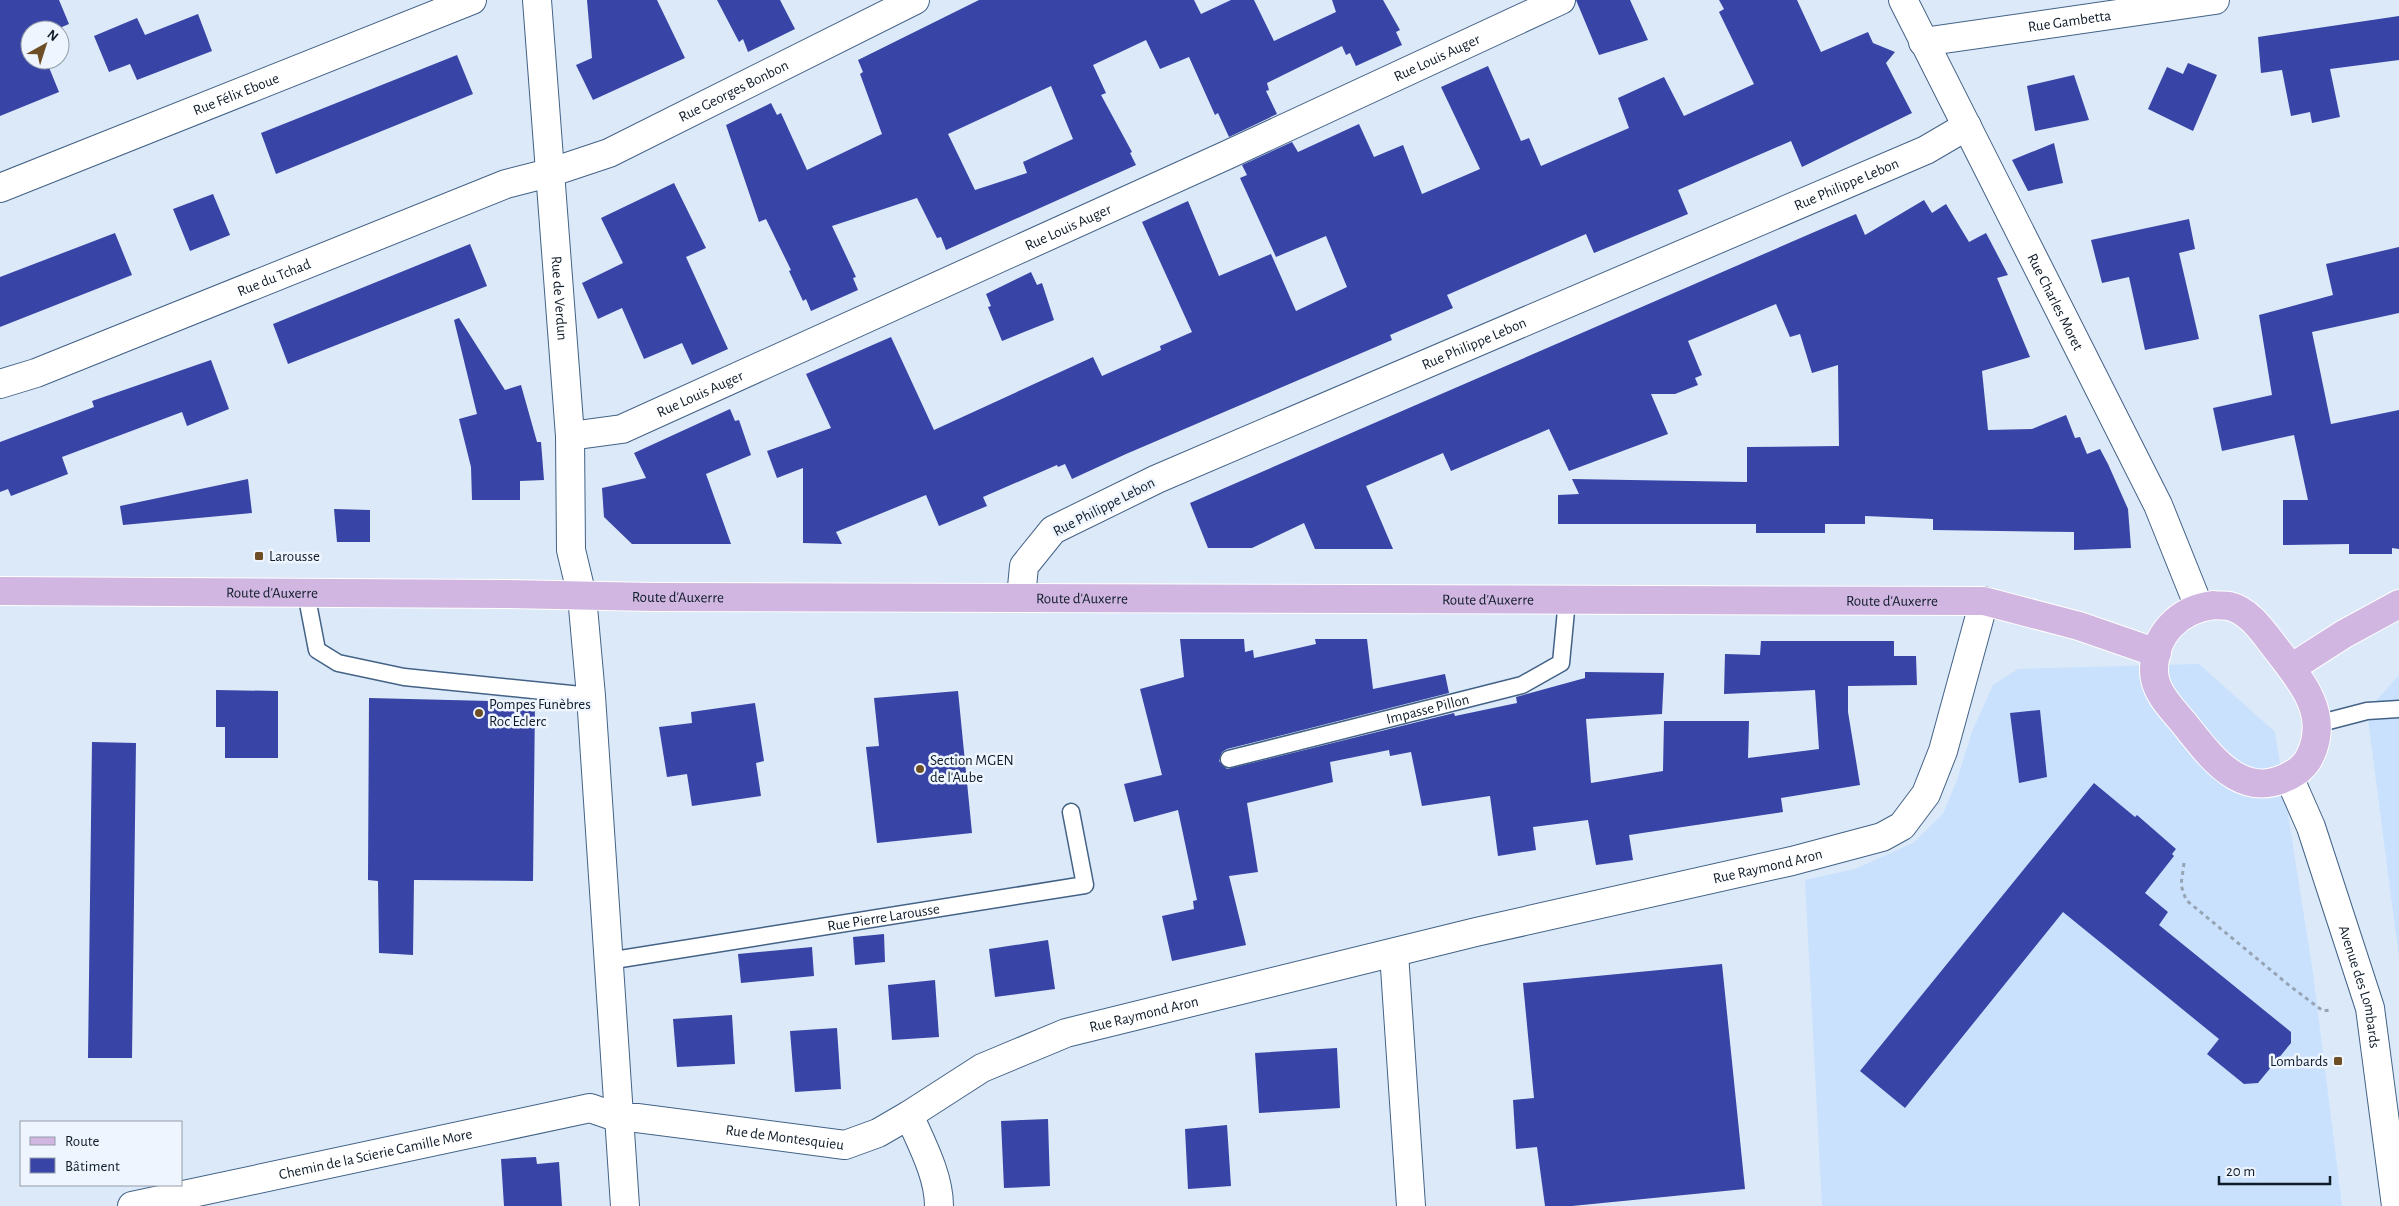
<svg xmlns="http://www.w3.org/2000/svg" width="2399" height="1206" font-family="'Alegreya Sans',sans-serif">
<style>
.built{fill:#c9e1fd}
.building{fill:#3844a6;fill-rule:evenodd}
.lines{fill:none;stroke-linecap:round;stroke-linejoin:round}
.service-casing{stroke:#436286;stroke-width:19}
.minor-casing{stroke:#436286;stroke-width:30}
.tertiary-casing{stroke:#436286;stroke-width:30}
.primary-casing{stroke:#fff;stroke-width:30}
.path{stroke:#96a4b3;stroke-width:3;stroke-dasharray:4 4;stroke-linecap:butt}
.service{stroke:#fff;stroke-width:16}
.minor{stroke:#fff;stroke-width:28}
.tertiary{stroke:#fff;stroke-width:28}
.primary{stroke:#d0b6e0;stroke-width:28}
.poi-dot{fill:#6e4f25;stroke:#eef5fe;stroke-width:2}
.labels{text-anchor:middle;dominant-baseline:central;stroke-width:5;stroke-linejoin:round;paint-order:stroke}
.street-label{font-size:15px;fill:#0f1c2a;stroke:#eef5fe}
.poi-label{font-size:15px;fill:#0f1c2a;stroke:#eef5fe;text-anchor:start}
</style>
<rect width="100%" height="100%" fill="#dbe9f9"/>
<path class="built" d="M 2199,664 L 2275,732 L 2313,973 L 2342,1206 L 1822,1206 L 1805,880 L 1855,869 L 1913,843 L 1943,814 L 1957,780 L 1972,732 L 1993,685 L 2018,669 Z
M 2399,675 L 2399,958 L 2367,711 Z"/>
<path class="building" d="M 0,0 L 59,0 L 69,24 L 55,30 L 30,30 L 30,60 L 46,60 L 59,92 L 0,116 Z
M 587,0 L 657,0 L 685,58 L 593,100 L 576,65 L 592,58 Z
M 717,0 L 780,0 L 795,29 L 748,52 L 743,39 L 739,42 Z
M 979,0 L 1194,0 L 1201,14 L 1231,0 L 1254,0 L 1274,41 L 1336,12 L 1332,0 L 1383,0 L 1400,30 L 1396,32 L 1402,45 L 1356,66 L 1350,53 L 1346,55 L 1342,46 L 1267,83 L 1269,90 L 1266,91 L 1277,114 L 1229,137 L 1218,113 L 1215,115 L 1189,57 L 1160,69 L 1146,40 L 1093,65 L 1106,93 L 1101,95 L 1132,152 L 1130,153 L 1136,165 L 946,250 L 941,237 L 937,238 L 917,198 L 832,226 L 856,277 L 853,278 L 858,290 L 811,311 L 806,299 L 803,301 L 789,271 L 791,270 L 766,219 L 759,222 L 726,125 L 771,103 L 777,115 L 781,113 L 807,170 L 882,134 L 860,74 L 863,72 L 858,60 ZM 1051,86 L 1073,139 L 1023,162 L 1027,173 L 975,190 L 948,134 Z
M 1576,0 L 1630,0 L 1648,40 L 1599,55 Z
M 1719,0 L 1797,0 L 1821,52 L 1868,32 L 1873,43 L 1895,52 L 1886,63 L 1912,113 L 1802,167 L 1791,141 L 1678,190 L 1688,214 L 1594,253 L 1586,234 L 1447,295 L 1453,308 L 1390,335 L 1392,340 L 1126,454 L 1072,479 L 1065,464 L 1058,467 L 1057,465 L 983,497 L 987,506 L 939,526 L 926,495 L 836,532 L 842,544 L 803,543 L 803,468 L 777,478 L 767,451 L 831,428 L 806,374 L 891,337 L 934,430 L 1093,357 L 1102,376 L 1161,350 L 1160,346 L 1192,332 L 1142,222 L 1188,201 L 1219,276 L 1271,254 L 1296,311 L 1347,287 L 1326,236 L 1276,257 L 1240,178 L 1247,175 L 1242,165 L 1292,142 L 1298,152 L 1359,124 L 1374,157 L 1403,145 L 1422,194 L 1480,169 L 1441,87 L 1488,66 L 1521,141 L 1529,138 L 1541,166 L 1629,128 L 1618,98 L 1664,77 L 1684,116 L 1754,84 L 1719,12 L 1724,9 Z
M 198,14 L 212,51 L 137,80 L 130,64 L 109,72 L 94,36 L 137,18 L 145,35 Z
M 2399,16 L 2399,60 L 2330,69 L 2340,117 L 2312,123 L 2310,112 L 2291,116 L 2282,70 L 2261,73 L 2258,37 Z
M 457,55 L 473,94 L 276,174 L 261,133 Z
M 2188,63 L 2217,75 L 2193,131 L 2148,109 L 2167,67 L 2183,74 Z
M 2074,75 L 2089,120 L 2035,131 L 2027,86 Z
M 2054,143 L 2063,183 L 2028,191 L 2012,160 Z
M 674,183 L 706,248 L 686,257 L 728,349 L 692,365 L 682,343 L 644,359 L 622,308 L 598,319 L 582,283 L 623,263 L 601,218 Z
M 213,194 L 230,235 L 190,251 L 173,209 Z
M 1924,200 L 1932,213 L 1946,204 L 1969,242 L 1986,233 L 2008,275 L 1997,278 L 2030,357 L 1982,371 L 1988,430 L 2032,429 L 2066,415 L 2075,438 L 2080,437 L 2087,454 L 2100,449 L 2108,464 L 2128,509 L 2131,548 L 2074,550 L 2074,532 L 1933,530 L 1933,519 L 1865,516 L 1865,524 L 1825,524 L 1825,533 L 1756,533 L 1756,524 L 1558,524 L 1558,495 L 1579,494 L 1572,479 L 1747,482 L 1747,447 L 1839,446 L 1838,365 L 1812,373 L 1800,334 L 1790,337 L 1776,304 L 1688,341 L 1702,375 L 1695,378 L 1698,385 L 1675,394 L 1651,394 L 1668,434 L 1569,471 L 1549,429 L 1451,471 L 1443,453 L 1366,486 L 1393,549 L 1315,549 L 1304,523 L 1252,548 L 1208,548 L 1190,503 L 1856,214 L 1865,235 Z
M 2189,219 L 2195,249 L 2179,253 L 2199,339 L 2145,350 L 2129,277 L 2102,283 L 2091,240 Z
M 115,233 L 132,275 L 0,327 L 0,277 Z
M 470,244 L 487,286 L 288,364 L 273,324 Z
M 2399,247 L 2399,313 L 2312,332 L 2331,424 L 2399,410 L 2399,549 L 2392,548 L 2392,554 L 2349,554 L 2349,544 L 2283,545 L 2283,500 L 2308,500 L 2294,435 L 2222,451 L 2213,408 L 2272,395 L 2259,315 L 2333,295 L 2326,264 Z
M 1031,272 L 1037,285 L 1042,283 L 1054,320 L 1002,341 L 988,307 L 991,306 L 986,294 Z
M 459,318 L 505,390 L 521,385 L 537,442 L 541,442 L 544,480 L 520,481 L 520,500 L 472,500 L 471,467 L 459,419 L 477,414 L 454,320 Z
M 211,360 L 229,409 L 187,426 L 182,412 L 62,457 L 68,474 L 11,496 L 8,489 L 0,492 L 0,442 L 94,407 L 92,401 Z
M 730,409 L 735,421 L 739,420 L 751,455 L 706,474 L 731,544 L 632,544 L 604,517 L 602,488 L 646,478 L 634,453 Z
M 248,479 L 252,513 L 123,525 L 120,506 Z
M 334,509 L 370,510 L 370,542 L 337,542 Z
M 1180,639 L 1244,639 L 1245,652 L 1253,650 L 1254,658 L 1316,644 L 1315,639 L 1367,639 L 1373,689 L 1445,674 L 1449,693 L 1227,749 L 1222,752 L 1219,761 L 1227,769 L 1454,713 L 1455,716 L 1517,703 L 1516,697 L 1585,678 L 1585,672 L 1664,673 L 1662,714 L 1586,719 L 1591,783 L 1663,771 L 1664,721 L 1749,721 L 1748,758 L 1819,749 L 1815,690 L 1724,694 L 1725,654 L 1760,655 L 1761,641 L 1894,641 L 1894,656 L 1916,656 L 1917,685 L 1848,686 L 1848,712 L 1860,785 L 1781,798 L 1783,812 L 1629,835 L 1633,860 L 1596,865 L 1588,820 L 1533,827 L 1536,850 L 1498,856 L 1490,796 L 1422,806 L 1411,752 L 1390,756 L 1389,750 L 1330,762 L 1333,782 L 1247,803 L 1258,872 L 1229,876 L 1246,945 L 1172,961 L 1162,916 L 1194,909 L 1193,901 L 1197,900 L 1178,810 L 1134,822 L 1124,784 L 1162,775 L 1140,689 L 1184,677 Z
M 216,690 L 278,691 L 278,758 L 225,758 L 225,727 L 216,727 Z
M 958,691 L 972,833 L 877,843 L 866,747 L 879,746 L 874,698 Z
M 369,698 L 535,702 L 533,881 L 414,880 L 413,955 L 379,953 L 378,881 L 368,880 Z
M 755,703 L 764,761 L 756,763 L 761,796 L 692,806 L 687,774 L 667,777 L 659,727 L 692,723 L 691,712 Z
M 2040,710 L 2047,777 L 2019,783 L 2010,713 Z
M 92,742 L 136,743 L 132,1058 L 88,1058 Z
M 2094,783 L 2135,817 L 2137,815 L 2176,849 L 2172,854 L 2174,856 L 2145,893 L 2168,912 L 2159,925 L 2291,1032 L 2291,1043 L 2258,1083 L 2244,1084 L 2207,1054 L 2219,1039 L 2063,912 L 1905,1108 L 1860,1071 Z
M 884,934 L 885,962 L 855,965 L 853,937 Z
M 1048,940 L 1055,989 L 995,997 L 989,949 Z
M 812,947 L 814,976 L 741,983 L 738,954 Z
M 1722,964 L 1745,1189 L 1572,1206 L 1545,1206 L 1537,1147 L 1516,1149 L 1513,1100 L 1534,1098 L 1523,983 Z
M 935,980 L 939,1037 L 892,1040 L 888,985 Z
M 732,1015 L 735,1064 L 677,1067 L 673,1019 Z
M 837,1028 L 841,1089 L 795,1092 L 790,1031 Z
M 1337,1048 L 1340,1108 L 1259,1113 L 1255,1053 Z
M 1048,1119 L 1050,1186 L 1004,1188 L 1001,1121 Z
M 1227,1125 L 1231,1186 L 1188,1189 L 1185,1129 Z
M 536,1157 L 537,1164 L 559,1162 L 562,1206 L 504,1206 L 501,1159 Z"/>
<g class="lines">
<g class="service-casing">
<g id="service">
<path d="M 306,593 L 317,650 L 338,663 L 404,677 L 591,696"/>
<path d="M 2317,724 L 2367,711 L 2399,709"/>
<path id="s1" d="M 1229,759 L 1522,685 L 1561,663 L 1567,600"/>
<path id="s2" d="M 608,961 L 1085,885 L 1071,812"/>
</g>
</g>
<g class="minor-casing">
<g id="minor">
<path id="s3" d="M 537,0 L 570,436 L 571,550 L 582,596 L 591,696 L 625,1206"/>
<path id="s4" d="M 1923,42 L 2215,0"/>
<path id="s5" d="M 0,188 L 472,0"/>
<path id="s6" d="M 0,384 L 36,373 L 506,184 L 549,173 L 609,153 L 915,0"/>
<path id="s7" d="M 570,436 L 622,429 L 1227,155 L 1561,0"/>
<path id="s8" d="M 1021,598 L 1024,566 L 1053,530 L 1157,479 L 1926,150 L 1967,126"/>
<path d="M 1394,953 L 1411,1206"/>
<path id="s9" d="M 909,1115 L 982,1068 L 1066,1033 L 1476,932 L 1792,861 L 1882,837 L 1902,826 L 1926,794 L 1943,751 L 1984,601"/>
<path id="s10" d="M 132,1206 L 590,1108 L 619,1118 L 637,1118 L 845,1145 L 878,1133 L 909,1115 C 921,1143 939,1175 939,1206"/>
</g>
</g>
<g class="tertiary-casing">
<g id="tertiary">
<path id="s11" d="M 1903,0 L 2158,505 L 2199,607"/>
<path id="s12" d="M 2289,777 L 2311,827 L 2370,1008 L 2396,1206"/>
</g>
</g>
<g class="primary-casing">
<g id="primary">
<path id="s13" d="M 0,591 L 505,594 L 653,597 L 1984,601 L 2079,626 L 2157,653"/>
<path d="M 2214,605 C 2218,606 2224,605 2229,606 C 2251,611 2265,635 2278,651 C 2300,680 2327,710 2313,749 C 2309,759 2307,763 2299,770 C 2246,807 2213,760 2183,722 C 2171,708 2154,691 2154,671 C 2154,634 2179,609 2214,605 Z"/>
<path d="M 2291,668 L 2344,634 L 2399,604"/>
</g>
</g>
<path class="path" d="M 2184,863 L 2181,885 L 2186,900 L 2290,986 L 2323,1011 L 2331,1010"/>
<use href="#service" class="service"/>
<use href="#minor" class="minor"/>
<use href="#tertiary" class="tertiary"/>
<use href="#primary" class="primary"/>
</g>
<g class="poi-dot">
<rect x="254" y="551" width="10" height="10" rx="2.5"/>
<circle cx="479" cy="713" r="5"/>
<circle cx="920" cy="769" r="5"/>
<rect x="2333" y="1056" width="10" height="10" rx="2.5"/>
</g>
<g class="labels">
<g class="street-label">
<text stroke="none"><textPath href="#s4" startOffset="148">Rue Gambetta</textPath></text>
<text stroke="none"><textPath href="#s7" startOffset="948">Rue Louis Auger</textPath></text>
<text stroke="none"><textPath href="#s6" startOffset="791">Rue Georges Bonbon</textPath></text>
<text stroke="none"><textPath href="#s5" startOffset="254">Rue Félix Eboue</textPath></text>
<text stroke="none"><textPath href="#s8" startOffset="944">Rue Philippe Lebon</textPath></text>
<text stroke="none"><textPath href="#s7" startOffset="542">Rue Louis Auger</textPath></text>
<text stroke="none"><textPath href="#s6" startOffset="294">Rue du Tchad</textPath></text>
<text stroke="none"><textPath href="#s3" startOffset="299">Rue de Verdun</textPath></text>
<text stroke="none"><textPath href="#s11" startOffset="338">Rue Charles Moret</textPath></text>
<text stroke="none"><textPath href="#s8" startOffset="539">Rue Philippe Lebon</textPath></text>
<text stroke="none"><textPath href="#s7" startOffset="138">Rue Louis Auger</textPath></text>
<text transform="translate(1104 507) rotate(-27)">Rue Philippe Lebon</text>
<text stroke="none"><textPath href="#s13" startOffset="272">Route d'Auxerre</textPath></text>
<text stroke="none"><textPath href="#s13" startOffset="678">Route d'Auxerre</textPath></text>
<text stroke="none"><textPath href="#s13" startOffset="1082">Route d'Auxerre</textPath></text>
<text stroke="none"><textPath href="#s13" startOffset="1488">Route d'Auxerre</textPath></text>
<text stroke="none"><textPath href="#s13" startOffset="1892">Route d'Auxerre</textPath></text>
<text stroke="none"><textPath href="#s1" startOffset="205">Impasse Pillon</textPath></text>
<text stroke="none"><textPath href="#s9" startOffset="899">Rue Raymond Aron</textPath></text>
<text stroke="none"><textPath href="#s2" startOffset="279">Rue Pierre Larousse</textPath></text>
<text stroke="none"><textPath href="#s12" startOffset="222">Avenue des Lombards</textPath></text>
<text stroke="none"><textPath href="#s9" startOffset="258">Rue Raymond Aron</textPath></text>
<text stroke="none"><textPath href="#s10" startOffset="666">Rue de Montesquieu</textPath></text>
<text stroke="none"><textPath href="#s10" startOffset="249">Chemin de la Scierie Camille More</textPath></text>
</g>
<g class="poi-label">
<text x="269" y="556">Larousse</text>
<text x="489" y="704">Pompes Funèbres<tspan x="489" dy="17">Roc Eclerc</tspan></text>
<text x="930" y="760">Section MGEN<tspan x="930" dy="17">de l'Aube</tspan></text>
<text x="2328" y="1061" text-anchor="end">Lombards</text>
</g>
</g>
<rect x="20" y="1121" width="162" height="65" fill="#eef5fe" stroke="#959ea9"/>
<rect x="30" y="1137" width="25" height="8" fill="#d0b6e0" stroke="#959ea9"/>
<text x="65" y="1146" font-size="15" fill="#0f1c2a">Route</text>
<rect x="30" y="1158" width="25" height="15" fill="#3844a6" stroke="#959ea9"/>
<text x="65" y="1171" font-size="15" fill="#0f1c2a">Bâtiment</text>
<g transform="translate(45 45) rotate(39)"><circle r="24" fill="#eef5fe" stroke="#959ea9"/>
<path d="M0-4L9 19L0 12L-9 19Z" fill="#6e4f25"/>
<text y="-8" font-size="14" font-weight="bold" text-anchor="middle" fill="#0f1c2a">N</text>
</g>
<path d="M2219 1176v8h111v-8" fill="none" stroke="#0f1c2a" stroke-width="2.5"/>
<text x="2226" y="1176" font-size="15" fill="#0f1c2a" stroke="#eef5fe" stroke-width="4" paint-order="stroke">20 m</text>
</svg>
